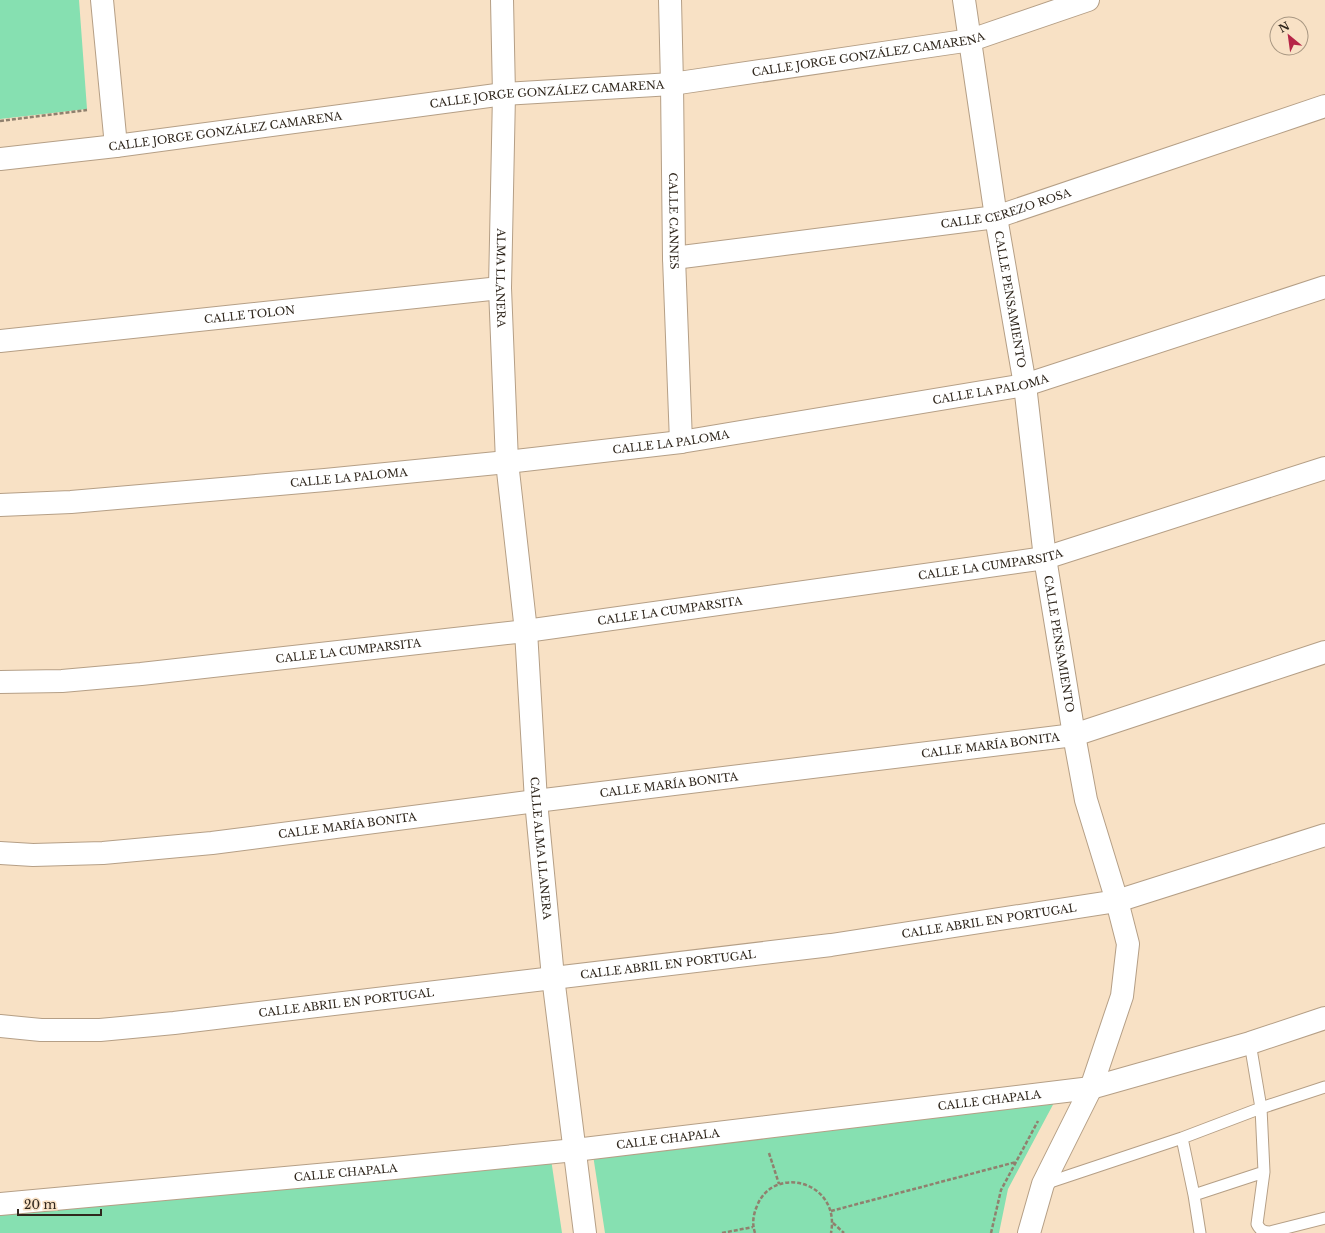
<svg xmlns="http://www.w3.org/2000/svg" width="1325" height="1233" font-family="'Libre Baskerville',serif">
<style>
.green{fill:#86e0b1}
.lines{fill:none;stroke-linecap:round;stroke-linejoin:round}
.lane-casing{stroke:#b59f86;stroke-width:13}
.street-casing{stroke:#b59f86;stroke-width:24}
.secondary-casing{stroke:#b59f86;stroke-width:24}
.path{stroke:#90806e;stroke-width:2.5;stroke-dasharray:4 2;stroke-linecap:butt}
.lane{stroke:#fff;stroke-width:11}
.street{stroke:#fff;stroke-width:22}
.secondary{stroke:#fff;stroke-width:22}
.labels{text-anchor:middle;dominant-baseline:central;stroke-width:3;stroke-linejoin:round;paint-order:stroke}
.street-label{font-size:11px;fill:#30271d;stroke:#f8e1c5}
</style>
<rect width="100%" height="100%" fill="#f8e1c5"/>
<path class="green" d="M 0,0 L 79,0 L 87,109 L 0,119 Z
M 1056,1099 L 1008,1189 L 999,1233 L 605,1233 L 593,1155 Z
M 551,1159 L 562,1233 L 0,1233 L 0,1207 Z"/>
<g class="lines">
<g class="lane-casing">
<path id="lane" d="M 1250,1043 L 1261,1108 L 1325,1087
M 1182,1138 L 1194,1195 L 1200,1233
M 1044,1184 L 1182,1138 L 1261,1108 L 1264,1172 L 1257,1224 C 1260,1230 1263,1232 1270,1232 L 1325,1218
M 1194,1195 L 1264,1172"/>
</g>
<g class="street-casing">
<g id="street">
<path d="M 102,0 L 116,146"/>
<path id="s1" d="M 502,0 L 504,94 L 500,288 L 507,462 L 526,631 L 536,801 L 553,977 L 585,1233"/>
<path id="s2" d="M 670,0 L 672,84 L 674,258 L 681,442"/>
<path id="s3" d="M 964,0 L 996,217 L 1025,385 L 1045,558 L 1074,735 L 1086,800 L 1117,901 L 1128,944 L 1122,996 L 1091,1088 L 1043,1184 L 1029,1233"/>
<path id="s4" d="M 674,258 L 996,217 L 1325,106"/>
<path id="s5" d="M 0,341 L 500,288"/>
<path id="s6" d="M 0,505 L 71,502 L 325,480 L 507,462 L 681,442 L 1025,385 L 1325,287"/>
<path id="s7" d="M 0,682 L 62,681 L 141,674 L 526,631 L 1045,558 L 1325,468"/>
<path id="s8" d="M 0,853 L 33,855 L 103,853 L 212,843 L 536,801 L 1074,735 L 1325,652"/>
<path id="s9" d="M 0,1026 L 41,1030 L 100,1030 L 174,1023 L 831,945 L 1117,901 L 1325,835"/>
<path id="s10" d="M 0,1204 L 384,1169 L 575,1150 L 1091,1088 L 1250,1043 L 1325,1018"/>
</g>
</g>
<g class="secondary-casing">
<g id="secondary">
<path id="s11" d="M 0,159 L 116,146 L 504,94 L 672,84 L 971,40 L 1088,0"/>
</g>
</g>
<path class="path" d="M 0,121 L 87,110
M 769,1153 L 779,1184
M 831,1211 L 1016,1162
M 833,1223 L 844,1233
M 722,1233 L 753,1227
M 755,1233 C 752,1224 753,1215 757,1206 C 773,1164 841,1181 831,1233
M 991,1233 L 1001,1190 L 1038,1121"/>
<use href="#lane" class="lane"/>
<use href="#street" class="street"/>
<use href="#secondary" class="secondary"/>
</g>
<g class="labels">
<g class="street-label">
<text stroke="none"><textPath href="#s11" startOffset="875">CALLE JORGE GONZÁLEZ CAMARENA</textPath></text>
<text stroke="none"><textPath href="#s11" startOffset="551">CALLE JORGE GONZÁLEZ CAMARENA</textPath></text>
<text stroke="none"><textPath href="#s11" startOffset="227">CALLE JORGE GONZÁLEZ CAMARENA</textPath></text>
<text stroke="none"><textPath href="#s4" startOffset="336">CALLE CEREZO ROSA</textPath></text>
<text stroke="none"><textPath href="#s2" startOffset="221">CALLE CANNES</textPath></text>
<text stroke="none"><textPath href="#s1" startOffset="278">ALMA LLANERA</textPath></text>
<text stroke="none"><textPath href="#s3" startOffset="303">CALLE PENSAMIENTO</textPath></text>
<text stroke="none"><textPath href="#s5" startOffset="251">CALLE TOLON</textPath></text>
<text stroke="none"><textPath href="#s6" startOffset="998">CALLE LA PALOMA</textPath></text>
<text stroke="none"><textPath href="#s6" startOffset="674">CALLE LA PALOMA</textPath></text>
<text stroke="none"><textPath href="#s6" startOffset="350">CALLE LA PALOMA</textPath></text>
<text stroke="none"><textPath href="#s7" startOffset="998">CALLE LA CUMPARSITA</textPath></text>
<text stroke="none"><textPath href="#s7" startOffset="674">CALLE LA CUMPARSITA</textPath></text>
<text stroke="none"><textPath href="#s3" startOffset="651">CALLE PENSAMIENTO</textPath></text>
<text stroke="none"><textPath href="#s7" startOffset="350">CALLE LA CUMPARSITA</textPath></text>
<text stroke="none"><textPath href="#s8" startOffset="997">CALLE MARÍA BONITA</textPath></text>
<text stroke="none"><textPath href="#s8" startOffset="673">CALLE MARÍA BONITA</textPath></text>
<text stroke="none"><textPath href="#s8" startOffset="349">CALLE MARÍA BONITA</textPath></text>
<text stroke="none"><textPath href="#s1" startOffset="850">CALLE ALMA LLANERA</textPath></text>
<text stroke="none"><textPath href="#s9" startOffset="996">CALLE ABRIL EN PORTUGAL</textPath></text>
<text stroke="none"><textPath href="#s9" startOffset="672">CALLE ABRIL EN PORTUGAL</textPath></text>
<text stroke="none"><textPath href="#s9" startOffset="348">CALLE ABRIL EN PORTUGAL</textPath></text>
<text stroke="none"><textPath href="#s10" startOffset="995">CALLE CHAPALA</textPath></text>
<text stroke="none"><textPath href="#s10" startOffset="671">CALLE CHAPALA</textPath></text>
<text stroke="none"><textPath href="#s10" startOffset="347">CALLE CHAPALA</textPath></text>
</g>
</g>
<g transform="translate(1289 36) rotate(331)"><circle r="19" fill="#f8e1c5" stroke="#a89782"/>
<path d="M0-3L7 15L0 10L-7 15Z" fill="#b62547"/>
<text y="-6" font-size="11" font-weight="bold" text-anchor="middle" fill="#30271d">N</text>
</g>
<path d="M18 1209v6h83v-6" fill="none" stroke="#30271d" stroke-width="2"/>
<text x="24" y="1209" font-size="12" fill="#30271d" stroke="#f8e1c5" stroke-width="3" paint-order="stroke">20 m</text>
</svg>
